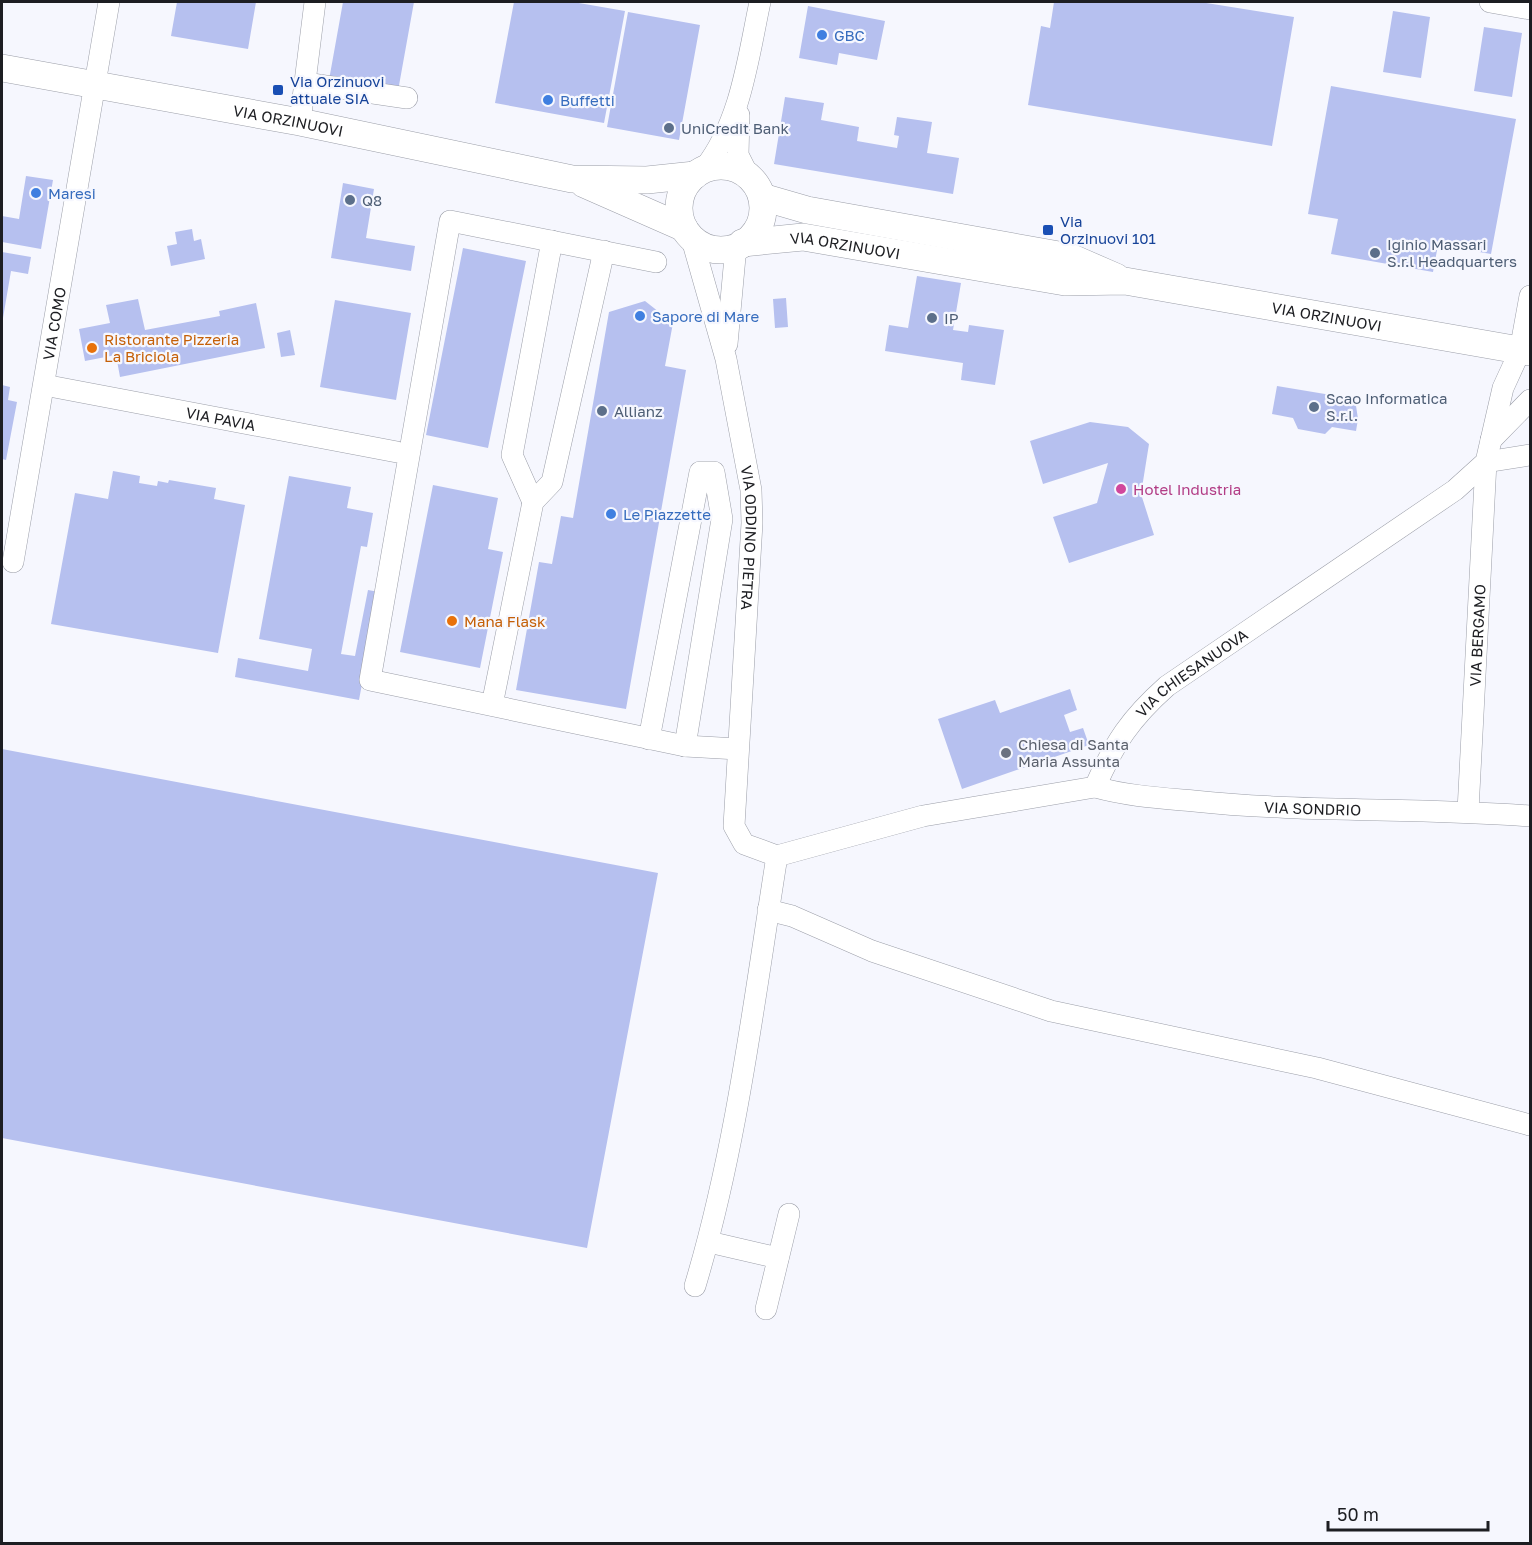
<svg xmlns="http://www.w3.org/2000/svg" width="1532" height="1545" font-family="'Golos Text',sans-serif">
<style>
.building{fill:#b6c0ef}
.lines{fill:none;stroke-linecap:round;stroke-linejoin:round}
.minor-casing{stroke:#9b9ea8;stroke-width:22}
.major-casing{stroke:#9b9ea8;stroke-width:28}
.minor{stroke:#fff;stroke-width:21}
.major{stroke:#fff;stroke-width:27}
.shop-dot{fill:#3f7fe0;stroke:#f6f7fe;stroke-width:2}
.transit-dot{fill:#1a4fb4;stroke:#f6f7fe;stroke-width:2}
.service-dot{fill:#5c6f8a;stroke:#f6f7fe;stroke-width:2}
.food-dot{fill:#e8710a;stroke:#f6f7fe;stroke-width:2}
.hotel-dot{fill:#d1479c;stroke:#f6f7fe;stroke-width:2}
.worship-dot{fill:#6b7280;stroke:#f6f7fe;stroke-width:2}
.labels{text-anchor:middle;dominant-baseline:central;stroke-width:4.5;stroke-linejoin:round;paint-order:stroke}
.shop-label{font-size:15px;fill:#366cbe;stroke:#f6f7fe;text-anchor:start}
.transit-label{font-size:15px;fill:#164399;stroke:#f6f7fe;text-anchor:start}
.street-label{font-size:15px;fill:#1d1e22;stroke:#f6f7fe}
.service-label{font-size:15px;fill:#4e5e75;stroke:#f6f7fe;text-anchor:start}
.food-label{font-size:15px;fill:#c56008;stroke:#f6f7fe;text-anchor:start}
.hotel-label{font-size:15px;fill:#b23c85;stroke:#f6f7fe;text-anchor:start}
.worship-label{font-size:15px;fill:#5b616d;stroke:#f6f7fe;text-anchor:start}
</style>
<rect width="100%" height="100%" fill="#f6f7fe"/>
<path class="building" d="M 177,2 L 256,2 L 248,49 L 171,36 Z
M 343,2 L 414,2 L 398,91 L 329,80 Z
M 514,2 L 573,2 L 625,11 L 604,123 L 495,103 Z
M 1054,2 L 1200,2 L 1294,17 L 1272,146 L 1028,105 L 1041,26 L 1050,28 Z
M 808,6 L 885,21 L 877,60 L 839,53 L 837,65 L 799,58 Z
M 1393,11 L 1430,17 L 1421,78 L 1383,72 Z
M 628,12 L 700,25 L 679,140 L 607,127 Z
M 1484,27 L 1522,33 L 1512,97 L 1474,91 Z
M 1331,86 L 1516,119 L 1491,254 L 1438,245 L 1433,272 L 1331,254 L 1338,219 L 1308,214 Z
M 785,97 L 824,103 L 821,120 L 859,127 L 857,141 L 897,148 L 899,136 L 894,135 L 897,117 L 932,122 L 927,153 L 959,158 L 953,194 L 774,164 Z
M 26,176 L 53,180 L 41,249 L 2,242 L 2,216 L 19,219 Z
M 343,183 L 374,189 L 366,238 L 415,246 L 411,271 L 331,258 Z
M 192,229 L 194,241 L 201,239 L 205,259 L 171,266 L 167,246 L 177,244 L 175,232 Z
M 463,248 L 526,261 L 488,448 L 426,435 Z
M 2,252 L 31,257 L 28,274 L 11,271 L 3,318 Z
M 917,276 L 961,283 L 953,330 L 968,332 L 969,325 L 1004,330 L 995,385 L 961,380 L 963,363 L 885,351 L 889,325 L 908,328 Z
M 786,298 L 788,327 L 775,328 L 773,299 Z
M 138,299 L 145,330 L 220,316 L 219,311 L 256,303 L 265,348 L 120,377 L 116,355 L 85,361 L 79,329 L 110,323 L 106,305 Z
M 335,300 L 411,313 L 396,400 L 320,387 Z
M 645,301 L 673,323 L 665,366 L 686,370 L 626,709 L 516,690 L 539,562 L 552,564 L 561,516 L 573,518 L 609,312 Z
M 290,330 L 295,355 L 281,357 L 277,333 Z
M 2,385 L 10,387 L 8,400 L 17,402 L 6,460 L 2,459 Z
M 1277,386 L 1355,399 L 1358,419 L 1356,431 L 1332,427 L 1325,434 L 1298,429 L 1293,418 L 1272,414 Z
M 1090,422 L 1128,427 L 1149,444 L 1141,494 L 1154,535 L 1069,563 L 1053,517 L 1097,503 L 1108,463 L 1043,484 L 1030,441 Z
M 113,471 L 140,476 L 139,483 L 157,486 L 158,481 L 168,483 L 169,480 L 216,488 L 214,499 L 245,505 L 218,653 L 51,624 L 75,493 L 108,499 Z
M 289,476 L 351,487 L 347,508 L 373,513 L 367,547 L 361,546 L 341,654 L 355,656 L 368,590 L 379,592 L 359,700 L 235,677 L 238,658 L 308,671 L 312,649 L 259,639 Z
M 433,485 L 498,498 L 488,549 L 503,552 L 480,668 L 400,652 Z
M 1070,689 L 1077,710 L 1064,715 L 1070,732 L 1083,728 L 1089,745 L 962,789 L 938,719 L 995,700 L 1000,713 Z
M 2,749 L 658,873 L 587,1248 L 2,1138 Z"/>
<g class="lines">
<g class="minor-casing">
<g id="minor">
<path d="M 1490,2 L 1530,9"/>
<path d="M 305,83 L 407,98"/>
<path d="M 739,115 L 738,155 L 748,175"/>
<path d="M 300,122 L 315,2"/>
<path d="M 704,169 C 741,122 748,58 760,2"/>
<path id="s1" d="M 691,236 L 726,359 L 751,490 L 752,523 L 734,826 L 744,844 L 777,856 L 923,816 L 1095,787 C 1115,742 1130,719 1167,686 L 1455,490 L 1486,462 L 1503,388 L 1520,351 L 1530,296"/>
<path d="M 656,262 L 450,221 L 370,680 L 685,746 L 738,749"/>
<path d="M 727,344 L 736,246"/>
<path id="s2" d="M 44,385 L 397,452"/>
<path d="M 1491,440 L 1530,400"/>
<path d="M 533,502 L 512,455 L 552,241"/>
<path id="s3" d="M 13,562 L 109,2"/>
<path d="M 492,705 L 533,502 L 552,482 L 604,251"/>
<path d="M 649,739 L 700,472 L 714,472 L 722,519 L 685,746"/>
<path id="s4" d="M 1095,787 C 1127,796 1160,798 1194,801 C 1306,813 1418,807 1530,816"/>
<path id="s5" d="M 1468,811 L 1486,462 L 1530,455"/>
<path d="M 768,910 L 792,916 L 872,951 L 1051,1011 L 1317,1068 L 1530,1125"/>
<path d="M 709,1242 L 778,1258"/>
<path d="M 695,1286 C 737,1146 754,1000 777,856"/>
<path d="M 766,1309 L 789,1214"/>
</g>
</g>
<g class="major-casing">
<g id="major">
<path id="s6" d="M 2,68 L 300,122 L 572,179 L 647,180 L 695,175"/>
<circle cx="721" cy="208" r="42"/>
<path d="M 584,184 L 684,228"/>
<path d="M 762,197 L 807,210 L 1070,257 L 1116,277"/>
<path id="s7" d="M 742,243 L 803,237 L 1065,282 L 1125,281 L 1530,352"/>
</g>
</g>
<use href="#minor" class="minor"/>
<use href="#major" class="major"/>
</g>
<g class="shop-dot">
<circle cx="822" cy="35" r="6"/>
<circle cx="548" cy="100" r="6"/>
<circle cx="36" cy="193" r="6"/>
<circle cx="640" cy="316" r="6"/>
<circle cx="611" cy="514" r="6"/>
</g>
<g class="transit-dot">
<rect x="272" y="84" width="12" height="12" rx="3"/>
<rect x="1042" y="224" width="12" height="12" rx="3"/>
</g>
<g class="service-dot">
<circle cx="669" cy="128" r="6"/>
<circle cx="350" cy="200" r="6"/>
<circle cx="1375" cy="253" r="6"/>
<circle cx="932" cy="318" r="6"/>
<circle cx="1314" cy="407" r="6"/>
<circle cx="602" cy="411" r="6"/>
</g>
<g class="food-dot">
<circle cx="92" cy="348" r="6"/>
<circle cx="452" cy="621" r="6"/>
</g>
<circle class="hotel-dot" cx="1121" cy="489" r="6"/>
<circle class="worship-dot" cx="1006" cy="753" r="6"/>
<g class="labels">
<g class="shop-label">
<text x="834" y="35">GBC</text>
<text x="560" y="100">Buffetti</text>
<text x="48" y="193">Maresi</text>
<text x="652" y="316">Sapore di Mare</text>
<text x="623" y="514">Le Piazzette</text>
</g>
<g class="transit-label">
<text x="290" y="81">Via Orzinuovi<tspan x="290" dy="17">attuale SIA</tspan></text>
<text x="1060" y="221">Via<tspan x="1060" dy="17">Orzinuovi 101</tspan></text>
</g>
<g class="street-label">
<text stroke="none"><textPath href="#s6" startOffset="291">VIA ORZINUOVI</textPath></text>
<text stroke="none"><textPath href="#s7" startOffset="104">VIA ORZINUOVI</textPath></text>
<text stroke="none"><textPath href="#s7" startOffset="592">VIA ORZINUOVI</textPath></text>
<text stroke="none"><textPath href="#s3" startOffset="242">VIA COMO</textPath></text>
<text stroke="none"><textPath href="#s2" startOffset="180">VIA PAVIA</textPath></text>
<text stroke="none"><textPath href="#s1" startOffset="309">VIA ODDINO PIETRA</textPath></text>
<text stroke="none"><textPath href="#s5" startOffset="176">VIA BERGAMO</textPath></text>
<text stroke="none"><textPath href="#s1" startOffset="1132">VIA CHIESANUOVA</textPath></text>
<text stroke="none"><textPath href="#s4" startOffset="219">VIA SONDRIO</textPath></text>
</g>
<g class="service-label">
<text x="681" y="128">UniCredit Bank</text>
<text x="362" y="200">Q8</text>
<text x="1387" y="244">Iginio Massari<tspan x="1387" dy="17">S.r.l Headquarters</tspan></text>
<text x="944" y="318">IP</text>
<text x="1326" y="398">Scao Informatica<tspan x="1326" dy="17">S.r.l.</tspan></text>
<text x="614" y="411">Allianz</text>
</g>
<g class="food-label">
<text x="104" y="339">Ristorante Pizzeria<tspan x="104" dy="17">La Briciola</tspan></text>
<text x="464" y="621">Mana Flask</text>
</g>
<g class="hotel-label">
<text x="1133" y="489">Hotel Industria</text>
</g>
<g class="worship-label">
<text x="1018" y="744">Chiesa di Santa<tspan x="1018" dy="17">Maria Assunta</tspan></text>
</g>
</g>
<rect width="1532" height="1545" fill="none" stroke="#1d1e22" stroke-width="6"/>
<path d="M1328 1521v9h160v-9" fill="none" stroke="#1d1e22" stroke-width="3"/>
<text x="1337" y="1521" font-size="18" fill="#1d1e22" stroke="#f6f7fe" stroke-width="4.5" paint-order="stroke">50 m</text>
</svg>
